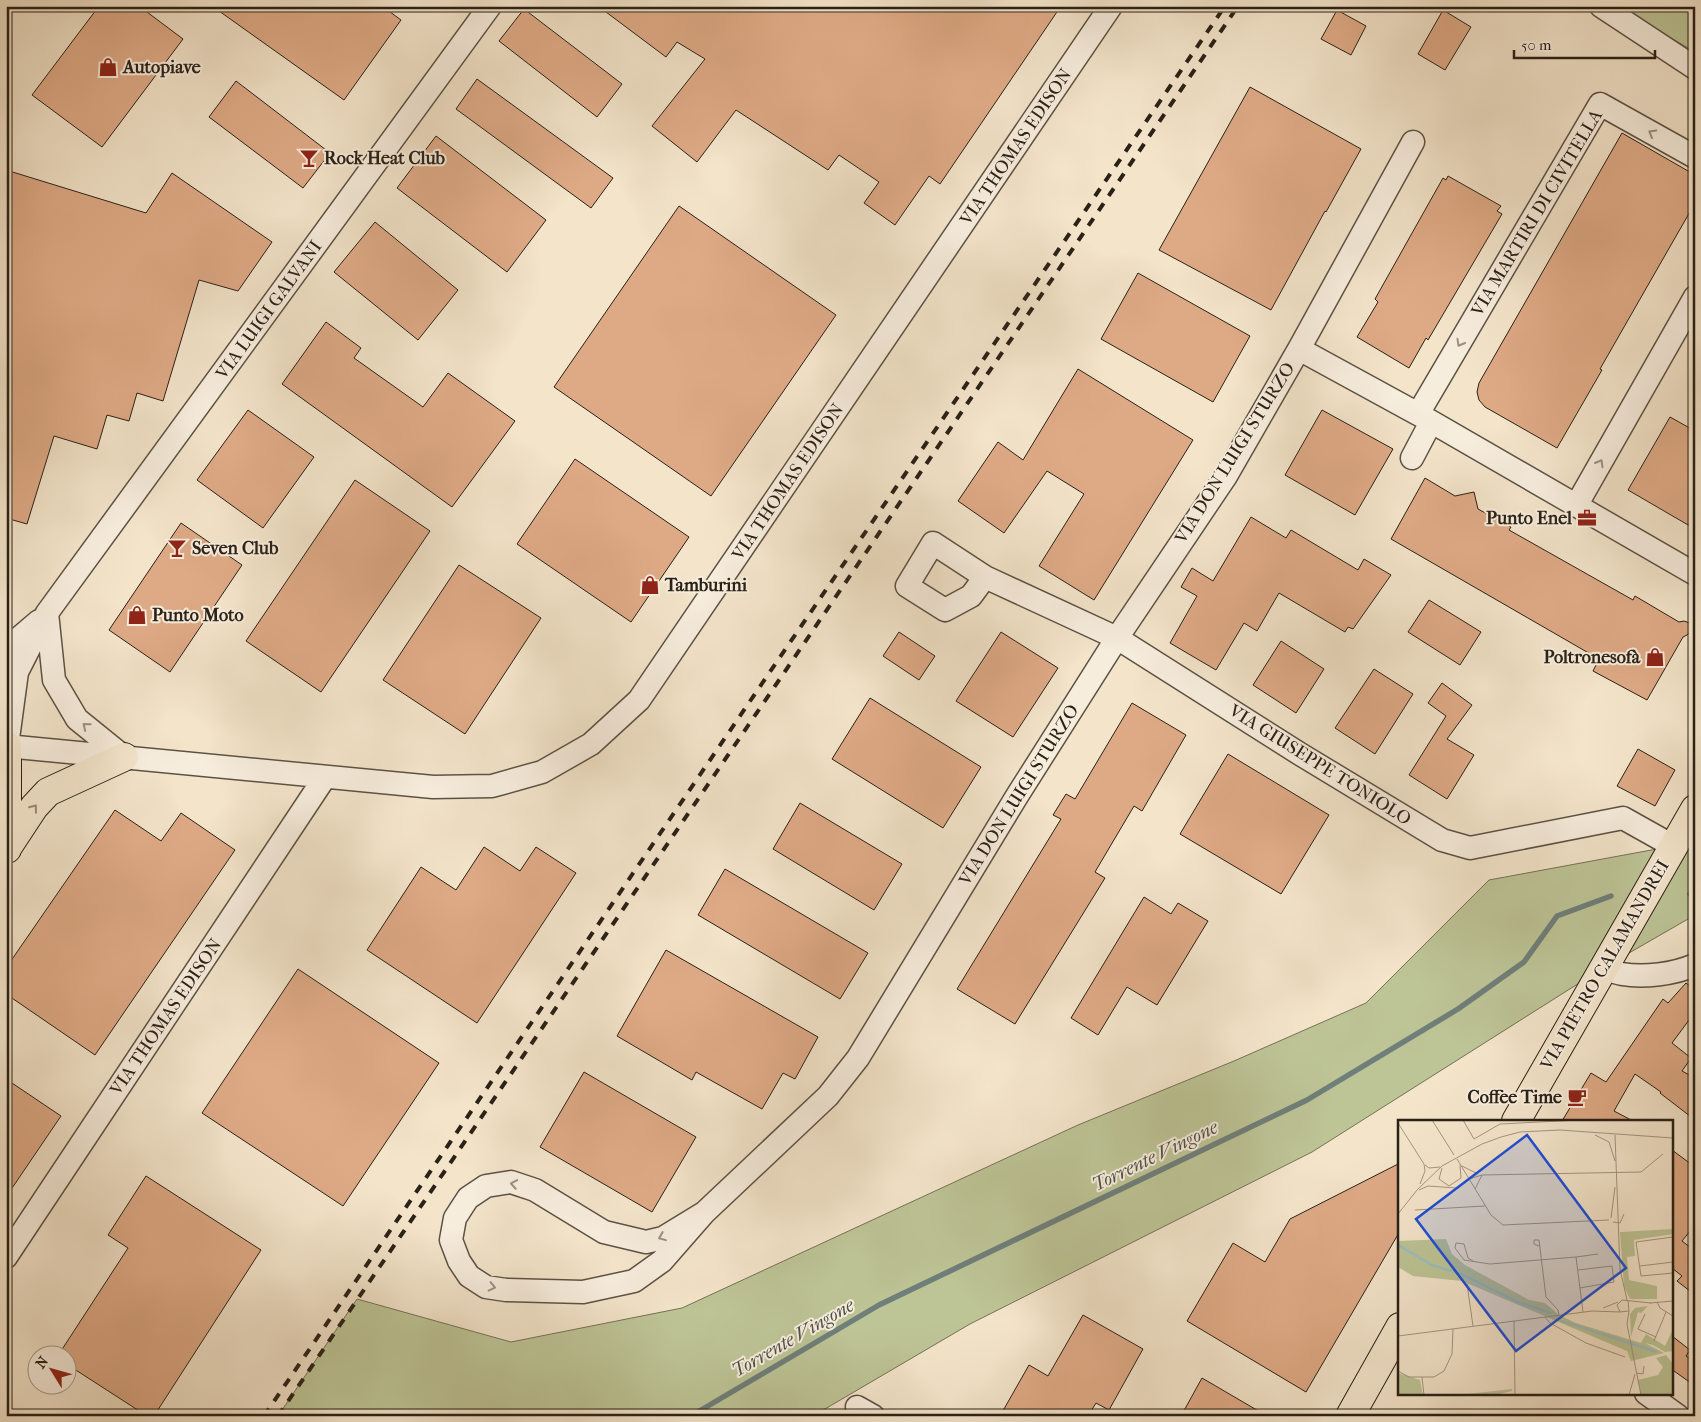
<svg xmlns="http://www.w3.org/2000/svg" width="1701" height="1422" font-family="'IM FELL French Canon',serif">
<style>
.green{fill:#bdc496;stroke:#747256}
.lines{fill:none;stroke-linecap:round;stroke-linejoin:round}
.stream{stroke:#6f7f7a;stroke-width:5.5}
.building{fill:#deaa86;stroke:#2a2117}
.minor-casing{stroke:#5c5244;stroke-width:25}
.major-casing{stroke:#2a2117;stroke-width:30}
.minor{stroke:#f7eddd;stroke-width:22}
.major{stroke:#f3e4ca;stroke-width:28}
.rail{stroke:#2a2117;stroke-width:4;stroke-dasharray:9 9;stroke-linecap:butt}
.oneway{stroke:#9b9184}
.oneway2{stroke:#998c79}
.labels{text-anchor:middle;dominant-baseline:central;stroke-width:4;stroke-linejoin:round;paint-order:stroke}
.poi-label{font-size:18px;font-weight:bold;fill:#2a2117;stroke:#f7eddd;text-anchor:start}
.street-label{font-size:18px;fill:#2a2117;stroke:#f7eddd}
.water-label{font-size:19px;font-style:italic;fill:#4c5049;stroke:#f7eddd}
.inset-river{fill:none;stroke:#9dbebc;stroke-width:2.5}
.inset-road{fill:none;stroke:#a39682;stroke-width:1}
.view{fill:#1d4ed8;fill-opacity:0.15;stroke:#1d4ed8;stroke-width:2.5}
.inset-edge{fill:none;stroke:#2a2117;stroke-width:2.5}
</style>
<rect width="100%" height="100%" fill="#f3e4ca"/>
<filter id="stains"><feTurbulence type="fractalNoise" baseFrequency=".004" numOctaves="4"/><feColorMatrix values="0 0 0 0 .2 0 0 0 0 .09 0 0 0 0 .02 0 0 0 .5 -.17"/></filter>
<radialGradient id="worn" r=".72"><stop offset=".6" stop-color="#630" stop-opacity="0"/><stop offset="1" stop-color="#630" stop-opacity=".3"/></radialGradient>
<path class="green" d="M 1623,6 L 1695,6 L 1695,52 L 1659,31 Z
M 1695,835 L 1695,915 L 1603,968 L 1312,1152 L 970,1324 L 813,1416 L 278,1416 L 357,1299 L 511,1342 L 682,1308 L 1078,1125 L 1234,1061 L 1366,1003 L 1489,880 L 1673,846 Z"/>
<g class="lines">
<path class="stream" d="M 1690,894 L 1695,891
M 691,1416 L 879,1305 L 1307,1100 L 1458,1009 L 1524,962 L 1557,916 L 1611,896"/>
</g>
<path class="building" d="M 99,6 L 139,6 L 183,39 L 102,147 L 32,95 Z
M 212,6 L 382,6 L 401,20 L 344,100 Z
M 598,6 L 1061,6 L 940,184 L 929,176 L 895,225 L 864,203 L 879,182 L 839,155 L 828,170 L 736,110 L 697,162 L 652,126 L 705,59 L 677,42 L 666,57 Z
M 524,9 L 622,84 L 597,117 L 499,41 Z
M 1337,10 L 1366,26 L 1351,55 L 1321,39 Z
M 1443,10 L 1471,27 L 1445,70 L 1418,54 Z
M 477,79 L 613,178 L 591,208 L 456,109 Z
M 236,81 L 330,153 L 303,188 L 209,117 Z
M 1250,87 L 1361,149 L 1326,212 L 1325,211 L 1271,310 L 1159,250 Z
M 1622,133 L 1695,175 L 1695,203 L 1600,369 L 1602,370 L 1557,448 L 1485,407 L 1479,400 L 1477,392 L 1479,383 Z
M 436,136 L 546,220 L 507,272 L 397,188 Z
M 6,170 L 146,213 L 172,173 L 272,242 L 238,291 L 199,280 L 163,401 L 137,393 L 129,421 L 107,415 L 97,449 L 54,436 L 27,524 L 6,518 Z
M 1448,176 L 1501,206 L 1497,211 L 1502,214 L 1428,340 L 1426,338 L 1409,368 L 1357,337 L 1378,302 L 1375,299 L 1443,178 L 1446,180 Z
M 679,206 L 836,315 L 711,496 L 554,387 Z
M 375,222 L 458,290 L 418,340 L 334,272 Z
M 1138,273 L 1250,336 L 1213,402 L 1101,339 Z
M 326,322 L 361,348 L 354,358 L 423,407 L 448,373 L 515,421 L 452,507 L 282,384 Z
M 1078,369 L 1193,440 L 1094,600 L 1039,566 L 1084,494 L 1047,471 L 1004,533 L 958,501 L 998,442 L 1023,460 Z
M 248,410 L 314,457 L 263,528 L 197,480 Z
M 1322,410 L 1393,449 L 1355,515 L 1285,475 Z
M 1670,417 L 1695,431 L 1695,529 L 1628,490 Z
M 575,459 L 689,537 L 631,622 L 517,544 Z
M 1425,478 L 1455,496 L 1474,492 L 1478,509 L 1511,527 L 1509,530 L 1633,600 L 1635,596 L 1679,622 L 1684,621 L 1695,625 L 1695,627 L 1687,635 L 1683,637 L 1647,700 L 1593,671 L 1599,659 L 1391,539 Z
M 355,480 L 430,531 L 321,692 L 246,641 Z
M 1251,517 L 1286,538 L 1291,530 L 1358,570 L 1364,559 L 1391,575 L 1353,629 L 1348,627 L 1345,632 L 1279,593 L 1257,631 L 1244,623 L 1216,670 L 1170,643 L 1197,596 L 1181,587 L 1192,568 L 1213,581 Z
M 181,523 L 242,565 L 170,672 L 109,630 Z
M 459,565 L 541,618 L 465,734 L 383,680 Z
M 1429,600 L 1481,632 L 1460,665 L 1408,632 Z
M 899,632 L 935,656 L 919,680 L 883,656 Z
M 1001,632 L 1058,668 L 1013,737 L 956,701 Z
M 1281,641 L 1324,669 L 1296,713 L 1253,685 Z
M 1374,669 L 1413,694 L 1375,754 L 1335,728 Z
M 1442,683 L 1472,705 L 1447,739 L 1474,755 L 1447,799 L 1409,775 L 1446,716 L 1428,703 Z
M 870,698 L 981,767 L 943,828 L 832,759 Z
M 1132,703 L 1186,735 L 1142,811 L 1134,806 L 1095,872 L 1105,878 L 1015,1024 L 957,989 L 1061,819 L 1053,815 L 1066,794 L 1075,799 Z
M 1638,749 L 1675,770 L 1655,806 L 1617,786 Z
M 1228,754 L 1329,815 L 1281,894 L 1180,834 Z
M 800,803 L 902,864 L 874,910 L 773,849 Z
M 115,810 L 161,841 L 181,813 L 235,850 L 95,1055 L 6,994 L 6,968 Z
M 484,847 L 520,871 L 536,847 L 576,873 L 477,1023 L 367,950 L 421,867 L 456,890 Z
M 725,869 L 868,953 L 840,999 L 698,915 Z
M 1144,897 L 1171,914 L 1178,903 L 1208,921 L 1157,1005 L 1127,987 L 1098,1035 L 1071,1018 Z
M 666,950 L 818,1037 L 795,1079 L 783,1073 L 762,1109 L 696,1072 L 692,1080 L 617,1036 Z
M 298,969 L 439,1063 L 343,1206 L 202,1113 Z
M 1686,983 L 1695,990 L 1695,1012 L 1672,1043 L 1691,1058 L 1682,1071 L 1695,1078 L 1695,1120 L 1660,1093 L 1661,1092 L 1635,1074 L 1614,1111 L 1633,1121 L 1562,1121 L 1591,1073 L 1606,1082 L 1663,999 L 1668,1003 Z
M 584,1072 L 696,1137 L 652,1212 L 540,1147 Z
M 6,1079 L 61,1116 L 6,1197 Z
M 1672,1150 L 1695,1167 L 1695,1225 L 1682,1241 L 1695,1251 L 1695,1295 L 1677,1281 L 1682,1276 L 1672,1268 Z
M 1400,1163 L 1400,1231 L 1306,1392 L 1187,1321 L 1233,1243 L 1265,1262 L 1290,1219 Z
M 146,1176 L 261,1250 L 154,1416 L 147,1416 L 68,1365 L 68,1354 L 59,1354 L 128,1248 L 108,1235 Z
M 1083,1315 L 1143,1349 L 1109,1410 L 1096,1403 L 1088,1416 L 1000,1416 L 1029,1365 L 1048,1376 Z
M 1672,1336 L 1690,1350 L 1686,1356 L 1695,1363 L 1695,1386 L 1674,1371 L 1672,1374 Z
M 1202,1378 L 1267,1416 L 1181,1416 Z"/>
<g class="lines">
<g class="minor-casing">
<path id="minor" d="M 1601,6 L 1695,68
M 1299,349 L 1413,142
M 1418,414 L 1600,104 L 1695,157
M 1412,458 L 1431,422
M 1576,506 L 1695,297
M 985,577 L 971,596 L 945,610 L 907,586 L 933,543 L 985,577 L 1117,638 L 1300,754 L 1442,840 L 1470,848 L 1623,818 L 1673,846
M 47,613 L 54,680 L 77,719 L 124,757
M 6,649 L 39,621
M 6,746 L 433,787 L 492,786 L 542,772 L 591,744 L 639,700 L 1111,6
M 7,746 L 17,672 L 47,613 L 490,6
M 1603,968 C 1609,970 1616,973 1622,974 C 1644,978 1674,974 1695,965
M 704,1213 L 663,1238 L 646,1242 L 604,1232 L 535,1190 L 511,1182 L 486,1186 L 468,1198 L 455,1218 L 451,1240 L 459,1261 L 469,1276 L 486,1287 L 506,1290 L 583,1292 L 634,1281 L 662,1261 L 704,1213 L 828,1096 L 858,1058 L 1017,796 L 1117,638 L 1226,476 L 1299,349 L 1418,414 L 1695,574
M 6,1257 L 325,777
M 1646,1393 L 1678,1416
M 857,1407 L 873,1416"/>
</g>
<g class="major-casing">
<path id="major" d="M 7,848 L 34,807 L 48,792 L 124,757
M 7,849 L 7,746
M 1516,1121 L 1695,809
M 1350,1416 L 1400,1327"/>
</g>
<use href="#minor" class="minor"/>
<use href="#major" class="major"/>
<path class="rail" d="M 264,1416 L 778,660 L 1225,6
M 278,1416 L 1238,6"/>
</g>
<defs><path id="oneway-chevron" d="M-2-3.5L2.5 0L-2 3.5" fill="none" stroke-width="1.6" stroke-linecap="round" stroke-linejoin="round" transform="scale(1.25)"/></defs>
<g class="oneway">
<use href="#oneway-chevron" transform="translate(1652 133) rotate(-150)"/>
<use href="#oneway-chevron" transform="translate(1460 343) rotate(120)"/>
<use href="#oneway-chevron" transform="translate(1600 463) rotate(-60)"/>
<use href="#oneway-chevron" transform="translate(86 726) rotate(-141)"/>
<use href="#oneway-chevron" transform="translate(514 1184) rotate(-170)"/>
<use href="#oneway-chevron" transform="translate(662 1237) rotate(158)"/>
<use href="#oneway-chevron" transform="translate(492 1287) rotate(13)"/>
</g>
<use class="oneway2" href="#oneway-chevron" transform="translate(34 808) rotate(-52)"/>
<defs>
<g id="shop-bare" transform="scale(1.5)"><path d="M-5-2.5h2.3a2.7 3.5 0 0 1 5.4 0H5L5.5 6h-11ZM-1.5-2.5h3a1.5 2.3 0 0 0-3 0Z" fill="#8f2418" stroke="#f7eddd" stroke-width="2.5" paint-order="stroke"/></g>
<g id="bar-bare" transform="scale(1.5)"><path d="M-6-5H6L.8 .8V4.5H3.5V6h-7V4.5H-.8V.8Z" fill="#8f2418" stroke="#f7eddd" stroke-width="2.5" paint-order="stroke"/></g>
<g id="office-bare" transform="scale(1.5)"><path d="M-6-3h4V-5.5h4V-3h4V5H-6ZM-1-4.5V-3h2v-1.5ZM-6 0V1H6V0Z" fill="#8f2418" stroke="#f7eddd" stroke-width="2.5" paint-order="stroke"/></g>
<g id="cafe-bare" transform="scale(1.5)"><path d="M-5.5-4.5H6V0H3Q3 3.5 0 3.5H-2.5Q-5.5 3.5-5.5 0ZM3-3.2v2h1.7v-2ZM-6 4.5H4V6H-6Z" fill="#8f2418" stroke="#f7eddd" stroke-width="2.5" paint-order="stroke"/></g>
</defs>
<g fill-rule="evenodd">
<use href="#shop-bare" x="108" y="67"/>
<use href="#bar-bare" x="309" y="158"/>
<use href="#office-bare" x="1587" y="518"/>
<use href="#bar-bare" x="177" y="548"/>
<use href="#shop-bare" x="650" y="585"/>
<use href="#shop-bare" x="137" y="615"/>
<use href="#shop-bare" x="1655" y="657"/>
<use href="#cafe-bare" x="1577" y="1097"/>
</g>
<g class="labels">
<g class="poi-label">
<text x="123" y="67">Autopiave</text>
<text x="324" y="158">Rock Heat Club</text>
<text x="1572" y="518" text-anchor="end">Punto Enel</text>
<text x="192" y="548">Seven Club</text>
<text x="665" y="585">Tamburini</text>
<text x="152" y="615">Punto Moto</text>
<text x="1640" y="657" text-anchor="end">Poltronesofà</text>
<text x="1562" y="1097" text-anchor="end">Coffee Time</text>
</g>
<g class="street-label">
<text transform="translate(1016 147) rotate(-56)">VIA THOMAS EDISON</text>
<text transform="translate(1537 213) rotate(-59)">VIA MARTIRI DI CIVITELLA</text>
<text transform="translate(269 310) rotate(-54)">VIA LUIGI GALVANI</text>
<text transform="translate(1235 453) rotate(-58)">VIA DON LUIGI STURZO</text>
<text transform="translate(788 482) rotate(-56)">VIA THOMAS EDISON</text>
<text transform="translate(1320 765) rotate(32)">VIA GIUSEPPE TONIOLO</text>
<text transform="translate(1019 795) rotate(-58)">VIA DON LUIGI STURZO</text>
<text transform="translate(1605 965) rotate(-60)">VIA PIETRO CALAMANDREI</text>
<text transform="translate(166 1017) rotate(-56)">VIA THOMAS EDISON</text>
</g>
<g class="water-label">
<text transform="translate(1155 1156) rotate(-26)">Torrente Vingone</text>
<text transform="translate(793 1338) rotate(-30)">Torrente Vingone</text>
</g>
</g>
<g transform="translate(1398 1120)">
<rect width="275" height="275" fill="#f3e4ca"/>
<path d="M 275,109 L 275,114 L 236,120 L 237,136 L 229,137 L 231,160 L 259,166 L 259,179 L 232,179 L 226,166 L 222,112 ZM 48,119 L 54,134 L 67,145 L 131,180 L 147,183 L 161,195 L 178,203 L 243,223 L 248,214 L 267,226 L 275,209 L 275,231 L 267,232 L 255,225 L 247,223 L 266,233 L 233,241 L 229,231 L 64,161 L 15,156 L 0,147 L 0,121 ZM 250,186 L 243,193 L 240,192 L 233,217 L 232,194 L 237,188 ZM 268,235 L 275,244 L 275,275 L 243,275 L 240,260 L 260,255 L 265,247 L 258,238 ZM 0,253 L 22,260 L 25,275 L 0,275 ZM 114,269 L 114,271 L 97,275 L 61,275 Z" fill="#bdc496"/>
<path class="inset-river" d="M 0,125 L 34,145 L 63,154 L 120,182 L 153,193M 158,199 L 259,232"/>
<path class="inset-road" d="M 34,0 L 56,35M 65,0 L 76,19 L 102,4 L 181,0M 0,3 L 26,44M 197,15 L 211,22 L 217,41M 217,15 L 222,149 L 229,180M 59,39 L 93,95 L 105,105 L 211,100M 27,45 L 31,48 L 42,47M 64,46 L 80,54M 44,48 L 41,59 L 51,66 L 63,58 L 62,45M 71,59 L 84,55 L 243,52 L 265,34M 22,64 L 27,51 L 26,44M 77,69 L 84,55M 21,70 L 30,66 L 58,68 L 71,59M 17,90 L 87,86M 0,94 L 19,70 L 44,46 L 84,24 L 103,17 L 122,12 L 162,10 L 275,18M 213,98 L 217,67M 215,102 L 222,103 L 226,94M 275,117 L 238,122 L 243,156 L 275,153M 141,126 L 136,124 L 136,120 L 141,120 L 148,177 L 160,190 L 161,195M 178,137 L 200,134M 75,141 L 70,138 L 66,124 L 58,123 L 57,128 L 66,140 L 92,144 L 178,137 L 185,192M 242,146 L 275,142M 180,150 L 214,146 L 216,162 L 182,168M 69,164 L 75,206M 230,181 L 231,191 L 222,192 L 219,185 L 224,180 L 253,183M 259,182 L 262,188 L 275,196M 252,183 L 275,181M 205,188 L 220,182M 231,191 L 229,204 L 243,275M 247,194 L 240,209 L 258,217M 147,197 L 152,203 L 188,223 L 227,237M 116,201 L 117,275M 0,216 L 194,191 L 222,192M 256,221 L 268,192M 0,251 L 11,257 L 36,257 L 46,251 L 54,234 L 55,209M 238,253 L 245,254 L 246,246M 24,257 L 26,275M 231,275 L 237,254"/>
<path class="view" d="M 129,15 L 228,148 L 118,231 L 18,99 Z"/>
<rect width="275" height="275" class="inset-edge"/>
</g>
<rect width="1701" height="1422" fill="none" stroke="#f3e4ca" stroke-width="25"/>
<rect x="8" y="8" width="1686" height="1407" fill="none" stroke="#2a2117" stroke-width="2.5"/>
<rect x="12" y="12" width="1676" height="1397" fill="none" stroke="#2a2117"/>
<g transform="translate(52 1370) rotate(307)"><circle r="24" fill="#f7eddd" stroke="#a59b8e"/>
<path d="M0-4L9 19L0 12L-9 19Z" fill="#8f2418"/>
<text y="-8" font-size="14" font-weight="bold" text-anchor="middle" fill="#2a2117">N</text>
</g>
<path d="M1514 50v8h141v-8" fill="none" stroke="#2a2117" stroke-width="2.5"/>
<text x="1521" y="50" font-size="15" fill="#2a2117" stroke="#f7eddd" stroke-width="4" paint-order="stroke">50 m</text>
<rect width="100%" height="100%" filter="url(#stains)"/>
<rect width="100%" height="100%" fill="url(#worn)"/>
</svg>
